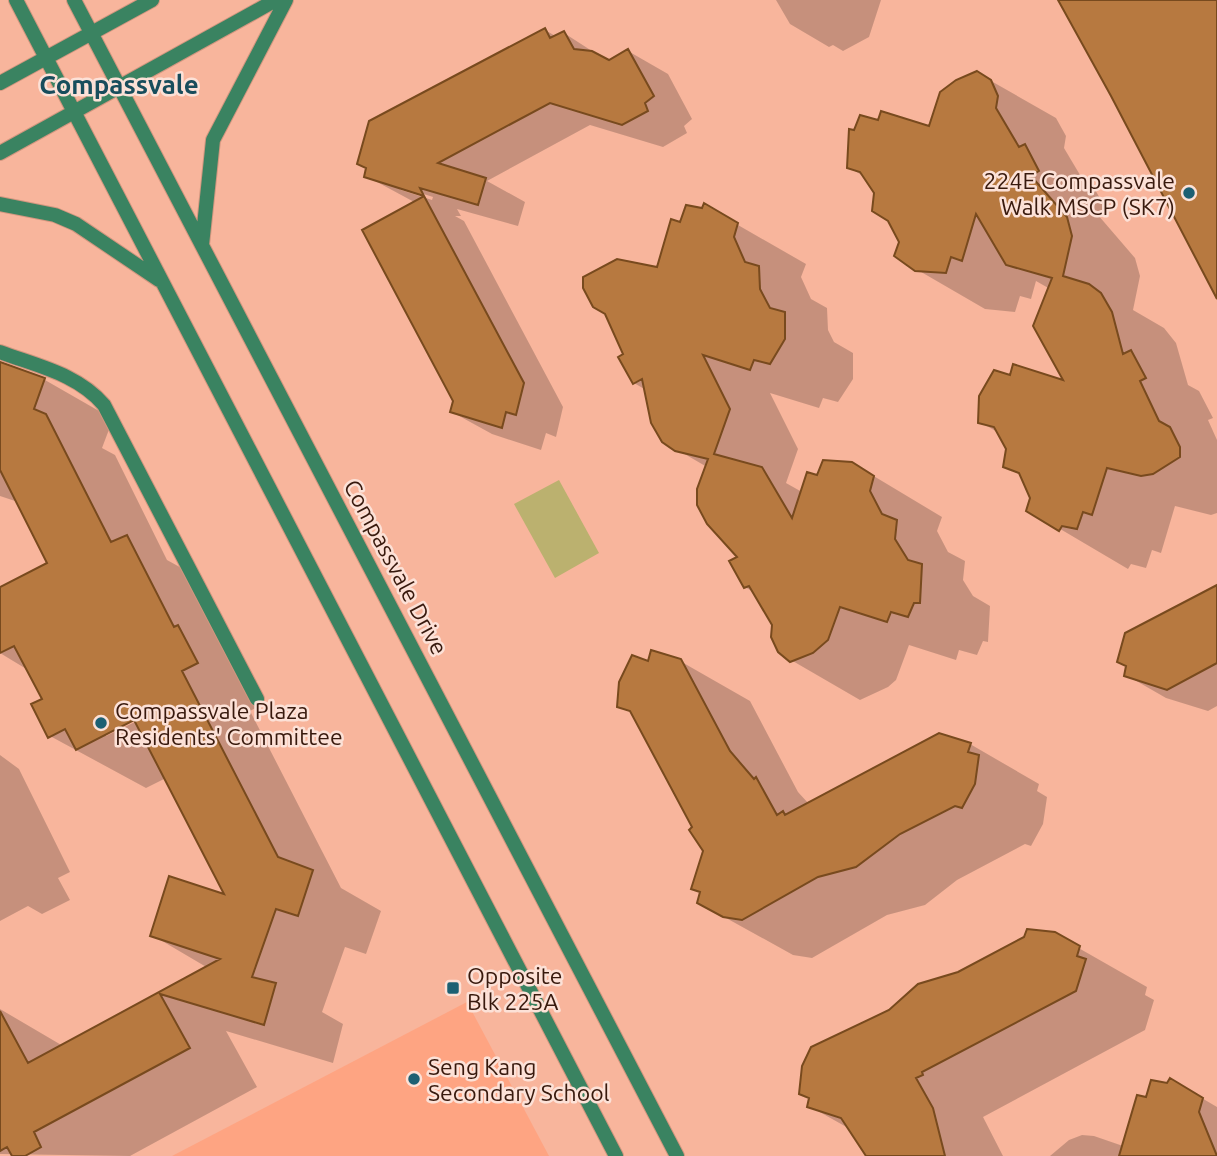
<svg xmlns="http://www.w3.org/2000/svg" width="1217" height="1156" font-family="Ubuntu,sans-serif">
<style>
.built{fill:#fea482}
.green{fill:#bbb16f}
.shadow{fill:#0003;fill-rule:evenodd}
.building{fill:#b77940;stroke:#784a1e;stroke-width:2}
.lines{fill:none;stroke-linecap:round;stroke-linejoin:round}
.minor-casing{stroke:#d2967f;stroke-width:16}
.tertiary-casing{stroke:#d2967f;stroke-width:16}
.minor{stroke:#3a8361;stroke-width:14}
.tertiary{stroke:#3a8361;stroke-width:14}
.poi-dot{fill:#1d6073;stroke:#fce1d7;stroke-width:2.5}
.labels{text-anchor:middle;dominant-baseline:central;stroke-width:5;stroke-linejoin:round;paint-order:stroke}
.poi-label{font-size:23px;fill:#38190d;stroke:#fce1d7;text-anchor:start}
.street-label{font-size:23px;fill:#38190d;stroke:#fce1d7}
.quarter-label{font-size:26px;font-weight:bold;fill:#184d5c;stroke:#fce1d7}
</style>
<rect width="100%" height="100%" fill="#f8b59c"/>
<path class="built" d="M 467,1002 L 549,1156 L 172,1156 Z"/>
<path class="green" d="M 559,480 L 599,553 L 555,578 L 514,504 Z"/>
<path class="shadow" d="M 776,0 L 881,0 L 869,37 L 843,51 L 833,45 L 829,47 L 790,24 Z
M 545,30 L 557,37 L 564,33 L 609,62 L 628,51 L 668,74 L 692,119 L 684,126 L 687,133 L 663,147 L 590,125 L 487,181 L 525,202 L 518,226 L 457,209 L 461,216 L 455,216 L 464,221 L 563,407 L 556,437 L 546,433 L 541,450 L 492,434 L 452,412 L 455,401 L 416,203 L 366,176 ZM 396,185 L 433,197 L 432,200 L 401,190 Z
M 977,73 L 1056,118 L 1066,136 L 1064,148 L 1083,180 L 1093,186 L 1107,211 L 1098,215 L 1135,258 L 1140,276 L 1133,310 L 1164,328 L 1176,343 L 1188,385 L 1199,391 L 1213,418 L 1208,420 L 1217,440 L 1217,513 L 1211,515 L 1175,506 L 1161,553 L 1152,550 L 1146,568 L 1131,564 L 1128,569 L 1028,510 L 1032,498 L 1022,476 L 1005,466 L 1008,449 L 999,433 L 980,422 L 1011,377 L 1067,383 L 1050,289 L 1036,281 L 1031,299 L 1020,296 L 1015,312 L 985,309 L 916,269 L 865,177 L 848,167 L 930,128 Z
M 705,206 L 806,264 L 801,277 L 811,299 L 827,308 L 828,330 L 834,342 L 853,353 L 853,379 L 838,402 L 823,398 L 819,408 L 770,393 L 798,449 L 786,483 L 802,492 L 818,477 L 852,463 L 942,517 L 937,531 L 948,552 L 965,561 L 963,580 L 973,596 L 990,606 L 988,642 L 983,641 L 977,655 L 959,650 L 956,660 L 909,645 L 896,680 L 888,687 L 860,700 L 791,660 L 755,593 L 745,587 L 740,557 L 707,467 L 676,449 L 646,390 L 634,383 L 626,354 L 658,269 L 681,225 Z
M 6,366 L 45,380 L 113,419 L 102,448 L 115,455 L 167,560 L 196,576 L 247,667 L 265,703 L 250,711 L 341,888 L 381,911 L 366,954 L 345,947 L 322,1012 L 343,1024 L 333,1063 L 226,1031 L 257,1087 L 130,1156 L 0,1154 L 0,1009 L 63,1046 L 208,968 L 152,935 L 227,897 L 166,778 L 146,788 L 50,736 L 44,700 L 28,670 L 0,653 L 0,589 L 50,564 L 18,502 L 0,496 L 0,380 ZM 141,715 L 143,718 L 106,736 L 106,732 Z
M 1217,586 L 1217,706 L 1208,711 L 1166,698 L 1126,675 Z
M 680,661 L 750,701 L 798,792 L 809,804 L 970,744 L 1039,784 L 1037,791 L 1047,797 L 1043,824 L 1031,846 L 1025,844 L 957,880 L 925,905 L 887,915 L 812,958 L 793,955 L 699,903 L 705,851 L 634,714 L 619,706 L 649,663 Z
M 0,755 L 19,769 L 70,872 L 58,878 L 70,900 L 42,914 L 28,906 L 0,921 Z
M 1054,934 L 1147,987 L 1145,995 L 1154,1000 L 1145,1030 L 983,1117 L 1003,1156 L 869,1156 L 850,1129 L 809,1106 L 811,1099 L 801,1093 L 890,1012 L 959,974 Z
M 1171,1080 L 1217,1107 L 1217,1156 L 1050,1156 L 1069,1140 L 1082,1135 L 1094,1136 L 1123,1146 L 1147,1099 Z"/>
<path class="building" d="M 1058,0 L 1217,0 L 1217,299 L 1111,96 Z
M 545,28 L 550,38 L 564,31 L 574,49 L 592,51 L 609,60 L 628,49 L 654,96 L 645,103 L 648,111 L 622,125 L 550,103 L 438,163 L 486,178 L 478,205 L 420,188 L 424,196 L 364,177 L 366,168 L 357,164 L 369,121 Z
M 977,71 L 991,80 L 998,96 L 996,108 L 1019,147 L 1025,144 L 1039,171 L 1031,176 L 1067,217 L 1072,236 L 1063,276 L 1089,284 L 1101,293 L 1112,312 L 1123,354 L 1131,350 L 1146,378 L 1140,381 L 1159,421 L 1170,427 L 1180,447 L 1180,457 L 1153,474 L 1141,476 L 1107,468 L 1092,515 L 1083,512 L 1077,529 L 1062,526 L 1059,531 L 1026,511 L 1030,498 L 1019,473 L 1003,467 L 1006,449 L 994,427 L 978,423 L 979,396 L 994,370 L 1010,375 L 1013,364 L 1063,380 L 1033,326 L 1052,278 L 1006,265 L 976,214 L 962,261 L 951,257 L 946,273 L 915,271 L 894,256 L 899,242 L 888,221 L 872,211 L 874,193 L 860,172 L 847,168 L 849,129 L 854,130 L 860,115 L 878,120 L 881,111 L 929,126 L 940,92 L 956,80 Z
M 424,196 L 524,383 L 516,415 L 506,412 L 502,428 L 450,412 L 453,401 L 362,230 Z
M 704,203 L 738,223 L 734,237 L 745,262 L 759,266 L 760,289 L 770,308 L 785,312 L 785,339 L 770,364 L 754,360 L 750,370 L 703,355 L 730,409 L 714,454 L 762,467 L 792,518 L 807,472 L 817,475 L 823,460 L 852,462 L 874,476 L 870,491 L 882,514 L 897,520 L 895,539 L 908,560 L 922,564 L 920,603 L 914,603 L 908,617 L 891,612 L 887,622 L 840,607 L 828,640 L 813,653 L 790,662 L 778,652 L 771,637 L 772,625 L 749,586 L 744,588 L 729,561 L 737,557 L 707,524 L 697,505 L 697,489 L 708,459 L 675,451 L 662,442 L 651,423 L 642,379 L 633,384 L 618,357 L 623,354 L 605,314 L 593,307 L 583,288 L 583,277 L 617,259 L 657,267 L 671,219 L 680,222 L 686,205 L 702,208 Z
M 0,362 L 45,378 L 34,409 L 46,414 L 111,542 L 127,535 L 174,627 L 178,625 L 198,663 L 182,671 L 278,857 L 313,870 L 298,916 L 276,909 L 252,977 L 276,983 L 264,1025 L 160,994 L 190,1048 L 34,1132 L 41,1147 L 25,1156 L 12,1156 L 7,1147 L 0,1151 L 0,1011 L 28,1063 L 220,959 L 150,936 L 169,876 L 224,894 L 134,720 L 76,750 L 65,729 L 48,738 L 31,704 L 42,699 L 14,646 L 0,653 L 0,587 L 47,563 L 0,470 Z
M 1217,585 L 1217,663 L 1167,690 L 1124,676 L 1126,666 L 1117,662 L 1125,633 Z
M 651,650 L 681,659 L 730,751 L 754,779 L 756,777 L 777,815 L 783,811 L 785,815 L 939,733 L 971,743 L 968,752 L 979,755 L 975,784 L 962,808 L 955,806 L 900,834 L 856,867 L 818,877 L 742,920 L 723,917 L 697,903 L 700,892 L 691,889 L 703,851 L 689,830 L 692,827 L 630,711 L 617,707 L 619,682 L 632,655 L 648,661 Z
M 1027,929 L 1055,932 L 1080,946 L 1077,956 L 1086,959 L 1076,991 L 922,1072 L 923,1075 L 916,1078 L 933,1108 L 945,1156 L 866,1156 L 841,1118 L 807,1107 L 809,1098 L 799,1094 L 802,1066 L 811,1047 L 889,1010 L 918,984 L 958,972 L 1024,937 Z
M 1170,1078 L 1203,1098 L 1199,1112 L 1217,1156 L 1119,1156 L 1137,1095 L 1146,1097 L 1151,1080 L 1167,1083 Z"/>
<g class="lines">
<g class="minor-casing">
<path id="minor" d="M 0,352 C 37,366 78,374 104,405 L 257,699"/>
</g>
<g class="tertiary-casing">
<path id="tertiary" d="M 16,0 L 616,1156
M 74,0 L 677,1156
M 0,83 L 152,0
M 0,153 L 276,0
M 0,204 L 55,215 L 76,224 L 159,280
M 202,245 L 213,140 L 286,0"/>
</g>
<use href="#minor" class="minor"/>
<use href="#tertiary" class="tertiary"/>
</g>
<g class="poi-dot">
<circle cx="1189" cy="193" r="7"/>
<circle cx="101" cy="723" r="7"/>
<rect x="446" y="981" width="14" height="14" rx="3.5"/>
<circle cx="414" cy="1079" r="7"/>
</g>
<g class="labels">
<g class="poi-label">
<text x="1175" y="180" text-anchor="end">224E Compassvale<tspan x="1175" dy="26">Walk MSCP (SK7)</tspan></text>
<text x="115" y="710">Compassvale Plaza<tspan x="115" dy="26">Residents' Committee</tspan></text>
<text x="467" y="975">Opposite<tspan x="467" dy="26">Blk 225A</tspan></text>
<text x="428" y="1066">Seng Kang<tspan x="428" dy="26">Secondary School</tspan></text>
</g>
<g class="street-label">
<text transform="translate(396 567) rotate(62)">Compassvale Drive</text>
</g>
<g class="quarter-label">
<text x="119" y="84">Compassvale</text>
</g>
</g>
</svg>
